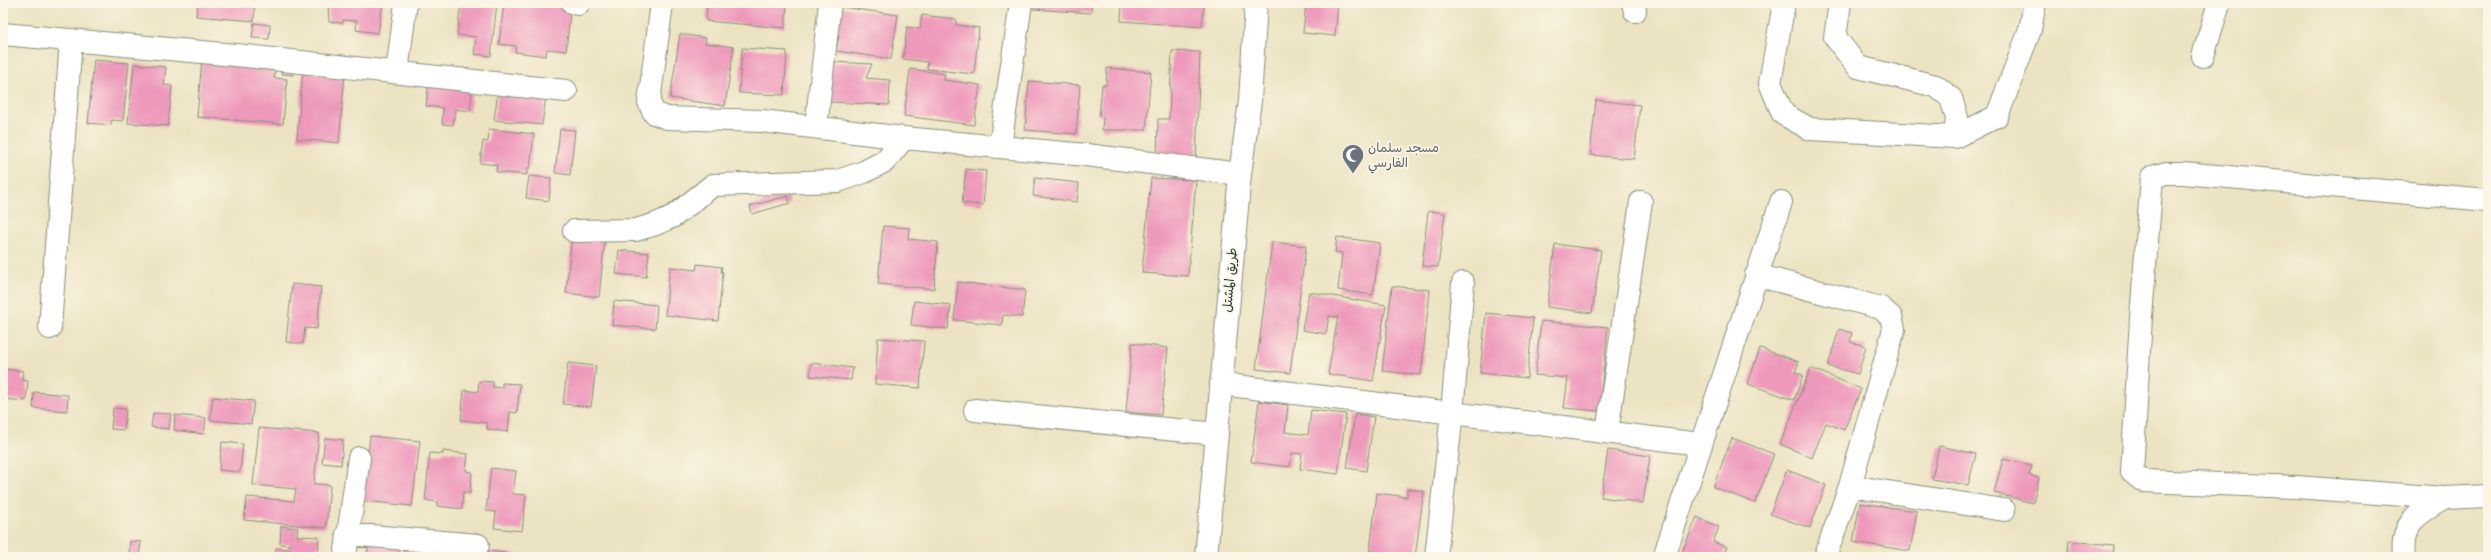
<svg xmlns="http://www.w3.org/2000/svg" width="2491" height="560" font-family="'Balsamiq Sans','Playpen Sans Arabic',sans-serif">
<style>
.building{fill:#e9b}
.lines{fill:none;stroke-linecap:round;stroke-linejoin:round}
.minor-casing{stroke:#85907a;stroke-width:24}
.major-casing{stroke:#85907a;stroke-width:24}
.minor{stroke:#fff;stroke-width:22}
.major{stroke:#fff;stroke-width:22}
.labels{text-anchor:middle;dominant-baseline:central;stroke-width:3.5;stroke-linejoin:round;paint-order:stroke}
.worship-label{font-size:13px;fill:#5b616d;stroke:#fcf5e5;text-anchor:start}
.street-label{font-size:13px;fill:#1f3d34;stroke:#fcf5e5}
</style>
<rect width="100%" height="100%" fill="#fcf5e5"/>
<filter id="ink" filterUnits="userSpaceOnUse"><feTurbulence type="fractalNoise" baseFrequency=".025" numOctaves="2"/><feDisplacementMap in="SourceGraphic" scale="8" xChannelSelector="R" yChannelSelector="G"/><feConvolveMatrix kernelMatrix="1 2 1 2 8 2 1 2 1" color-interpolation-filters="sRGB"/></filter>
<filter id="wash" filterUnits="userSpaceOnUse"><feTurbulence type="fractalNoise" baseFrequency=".012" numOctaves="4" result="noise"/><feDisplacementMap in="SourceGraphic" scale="16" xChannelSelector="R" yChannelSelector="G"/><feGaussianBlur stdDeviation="0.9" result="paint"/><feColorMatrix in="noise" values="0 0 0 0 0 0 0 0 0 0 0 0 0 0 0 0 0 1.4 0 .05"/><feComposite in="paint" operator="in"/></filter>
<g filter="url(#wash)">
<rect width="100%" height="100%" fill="#ebe3c1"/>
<g id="blocks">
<path class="building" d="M 198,3 L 255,3 L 254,21 L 196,16 Z
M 328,3 L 383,3 L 378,33 L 356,30 L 357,21 L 343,20 L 343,23 L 329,22 Z
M 461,3 L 497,3 L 491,56 L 474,54 L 476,37 L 457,35 Z
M 504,3 L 571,4 L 566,51 L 547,49 L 546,56 L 515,52 L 516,46 L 499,44 Z
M 707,3 L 787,3 L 785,28 L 706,21 Z
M 1034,3 L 1092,3 L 1091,13 L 1033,9 Z
M 1122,3 L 1204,3 L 1202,27 L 1121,21 Z
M 1306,3 L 1338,3 L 1335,36 L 1303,33 Z
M 841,7 L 898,15 L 891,59 L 836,51 L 839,36 L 831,35 Z
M 922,15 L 956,19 L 956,25 L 979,28 L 974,74 L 927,69 L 928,62 L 903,59 L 907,27 L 920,29 Z
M 254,23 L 270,25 L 269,39 L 252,38 Z
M 680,34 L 706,38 L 705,43 L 734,47 L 725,106 L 670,98 Z
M 742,48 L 787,51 L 784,95 L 739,93 Z
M 1172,51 L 1200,52 L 1196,161 L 1157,159 L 1158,119 L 1169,119 Z
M 202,58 L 276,64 L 274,78 L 287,79 L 283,124 L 197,117 Z
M 94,60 L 129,63 L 123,121 L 112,120 L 111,125 L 88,123 Z
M 283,61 L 294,62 L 293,75 L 281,74 Z
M 832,62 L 872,64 L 866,78 L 890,80 L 889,105 L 830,102 Z
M 134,64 L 166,67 L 164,85 L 172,86 L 168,126 L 128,123 Z
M 1107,68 L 1151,72 L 1146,130 L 1102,130 L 1103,117 L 1099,116 L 1102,85 L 1106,85 Z
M 303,69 L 345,72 L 339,143 L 297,139 Z
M 910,69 L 945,74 L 944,80 L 980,85 L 974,125 L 904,116 Z
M 429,79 L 473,84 L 470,111 L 455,109 L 453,125 L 442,124 L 443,108 L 426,106 Z
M 1029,81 L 1080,85 L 1076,134 L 1025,130 Z
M 499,84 L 547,89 L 542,125 L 494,120 Z
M 1596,100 L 1640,105 L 1634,159 L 1590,155 Z
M 489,129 L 534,134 L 530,168 L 527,168 L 527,175 L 496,172 L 497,165 L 480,163 L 483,141 L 488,142 Z
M 560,129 L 575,130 L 570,175 L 555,173 Z
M 966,169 L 986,171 L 983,205 L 962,203 Z
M 529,176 L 551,178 L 549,201 L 526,198 Z
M 1035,178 L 1079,183 L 1077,202 L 1033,196 Z
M 1151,178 L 1196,180 L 1188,276 L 1142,273 Z
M 788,196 L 790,203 L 752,214 L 750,206 Z
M 1428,211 L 1445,213 L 1438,267 L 1422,266 Z
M 883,226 L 909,228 L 908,239 L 938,242 L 934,289 L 878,284 Z
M 572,234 L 605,238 L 599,297 L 566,293 Z
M 1337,237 L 1380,243 L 1373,295 L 1338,290 L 1342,253 L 1335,252 Z
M 1272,242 L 1306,246 L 1290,373 L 1256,369 Z
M 1555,244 L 1601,250 L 1592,313 L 1547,307 Z
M 619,250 L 649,253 L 646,277 L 616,274 Z
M 697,264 L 722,267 L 721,272 L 723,272 L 718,321 L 665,315 L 670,267 L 696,270 Z
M 958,282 L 1025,290 L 1022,317 L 1003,315 L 1002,325 L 954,320 Z
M 292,284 L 321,287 L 317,329 L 305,328 L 303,344 L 286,342 Z
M 1392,286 L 1430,290 L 1421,375 L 1382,371 Z
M 1309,292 L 1386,305 L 1373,381 L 1328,374 L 1338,317 L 1329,316 L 1326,334 L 1302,330 Z
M 614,301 L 657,305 L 655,329 L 612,325 Z
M 914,301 L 951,305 L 948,329 L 911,325 Z
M 1486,313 L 1533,318 L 1527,378 L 1480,373 Z
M 1541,321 L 1608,327 L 1599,411 L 1564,408 L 1568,378 L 1535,375 Z
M 1839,329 L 1852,333 L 1850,342 L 1866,346 L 1858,374 L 1828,366 Z
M 878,338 L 924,341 L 920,388 L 875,384 Z
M 1132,343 L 1168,348 L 1161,415 L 1126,412 Z
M 1760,348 L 1799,362 L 1795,372 L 1803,375 L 1794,400 L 1748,384 Z
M 568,363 L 596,366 L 591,407 L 563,404 Z
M 811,363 L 853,368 L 851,380 L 810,376 Z
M 1811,368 L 1861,389 L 1844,430 L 1826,423 L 1812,458 L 1780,444 Z
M 3,369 L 23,371 L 22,380 L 28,381 L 26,401 L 3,399 Z
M 479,381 L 493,382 L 493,387 L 502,388 L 502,383 L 520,384 L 517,413 L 510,412 L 508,432 L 487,429 L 487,423 L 461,420 L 464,390 L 478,392 Z
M 34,392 L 68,395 L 67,411 L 33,408 Z
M 213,397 L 254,401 L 251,424 L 210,420 Z
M 1259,401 L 1288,405 L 1285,432 L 1308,435 L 1311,410 L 1346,414 L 1338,474 L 1300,469 L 1302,454 L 1292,453 L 1290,467 L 1251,462 Z
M 113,408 L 126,409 L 124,430 L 111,429 Z
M 153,413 L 171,414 L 169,429 L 151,427 Z
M 1355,414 L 1374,417 L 1366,471 L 1347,468 Z
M 175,415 L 206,418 L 204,434 L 174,430 Z
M 259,428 L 319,433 L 314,484 L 330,485 L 326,528 L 244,520 L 247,497 L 294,501 L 296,489 L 253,485 Z
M 370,436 L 420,441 L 412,506 L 363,501 Z
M 325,438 L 343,440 L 341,465 L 322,463 Z
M 1732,438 L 1774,454 L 1755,503 L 1713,487 Z
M 222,442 L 243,444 L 240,472 L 219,470 Z
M 1939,446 L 1976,454 L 1968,485 L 1932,479 Z
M 1608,450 L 1650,456 L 1643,503 L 1601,497 Z
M 443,451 L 468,454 L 466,471 L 472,472 L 470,493 L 463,492 L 462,509 L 437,506 L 437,502 L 425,500 L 430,453 L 443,454 Z
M 2003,459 L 2032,466 L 2029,475 L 2039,478 L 2033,503 L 1994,493 Z
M 491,468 L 516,471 L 513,494 L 526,495 L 522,531 L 494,528 L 496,512 L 486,511 Z
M 1787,470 L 1826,485 L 1810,528 L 1770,514 Z
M 1407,489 L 1424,491 L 1415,557 L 1369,557 L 1377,493 L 1407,497 Z
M 1860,503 L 1917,511 L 1910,551 L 1853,542 Z
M 1697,517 L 1719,527 L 1713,542 L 1727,547 L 1722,557 L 1680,557 Z
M 281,526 L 298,528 L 297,536 L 319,537 L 318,557 L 275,557 L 276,548 L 290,549 L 290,545 L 280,544 Z
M 370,532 L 401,536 L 398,557 L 367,557 Z
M 130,541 L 141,542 L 139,557 L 129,557 Z
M 2069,541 L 2113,545 L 2112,557 L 2067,557 Z
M 404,546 L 435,549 L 434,557 L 403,557 Z
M 467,549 L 517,554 L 516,557 L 466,557 Z"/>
</g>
</g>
<g filter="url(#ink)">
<use href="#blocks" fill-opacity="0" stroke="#85907a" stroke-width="1"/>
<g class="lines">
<g class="minor-casing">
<path id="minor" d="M 573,3 L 578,4
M 662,3 L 649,102 L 654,113 L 667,118 L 762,121 L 904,138 L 1086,155 L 1240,174
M 1633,3 L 1635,11
M 1784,3 L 1770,83 L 1783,114 L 1810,129 L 1955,137 L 1997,116 L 2030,30 L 2035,3
M 1840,3 L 1835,37 L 1858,67 L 1936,86 L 1951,98 L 1957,118 L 1955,137
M 3,34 L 246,56 L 566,91
M 2203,56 L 2219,3
M 397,72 L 406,3
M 816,127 L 830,3
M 1000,146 L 1021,3
M 2488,200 L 2183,173 L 2166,173 L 2152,177 L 2141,317 L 2132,472 L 2143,481 L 2296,487 L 2445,498 L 2488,496
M 574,231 L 636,230 L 656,224 L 674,216 L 713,185 L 838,181 L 864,172 L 885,161 L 904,138
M 1756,275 L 1881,308 L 1891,317 L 1894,329 L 1850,486 L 1825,557
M 50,328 L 71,40
M 1221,384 L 1700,444
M 975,410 L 1217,434
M 1607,432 L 1641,202
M 1850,486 L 2004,510
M 347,534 L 478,545
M 345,557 L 359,458
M 1436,557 L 1452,413 L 1463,283
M 1664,557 L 1781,202
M 2404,557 C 2400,522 2418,514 2445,498"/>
</g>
<g class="major-casing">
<path id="major" d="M 1206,557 L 1240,174 L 1250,101 L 1256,3"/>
</g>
<use href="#minor" class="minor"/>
<use href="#major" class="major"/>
</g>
</g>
<defs>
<g id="mosque-pin" transform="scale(1.15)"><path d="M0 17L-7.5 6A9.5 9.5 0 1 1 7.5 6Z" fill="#6b7280" stroke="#fcf5e5"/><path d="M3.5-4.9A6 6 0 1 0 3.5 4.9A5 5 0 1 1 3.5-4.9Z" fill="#fff"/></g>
</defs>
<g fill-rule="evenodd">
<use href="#mosque-pin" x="1353" y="155"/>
</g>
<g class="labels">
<g class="worship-label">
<text x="1368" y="148">مسجد سلمان<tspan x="1368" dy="15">الفارسي</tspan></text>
</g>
<g class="street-label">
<text transform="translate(1230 280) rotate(-85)">طريق المشتل</text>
</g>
</g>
<rect width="2491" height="560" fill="none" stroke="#fcf5e5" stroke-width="16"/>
</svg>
